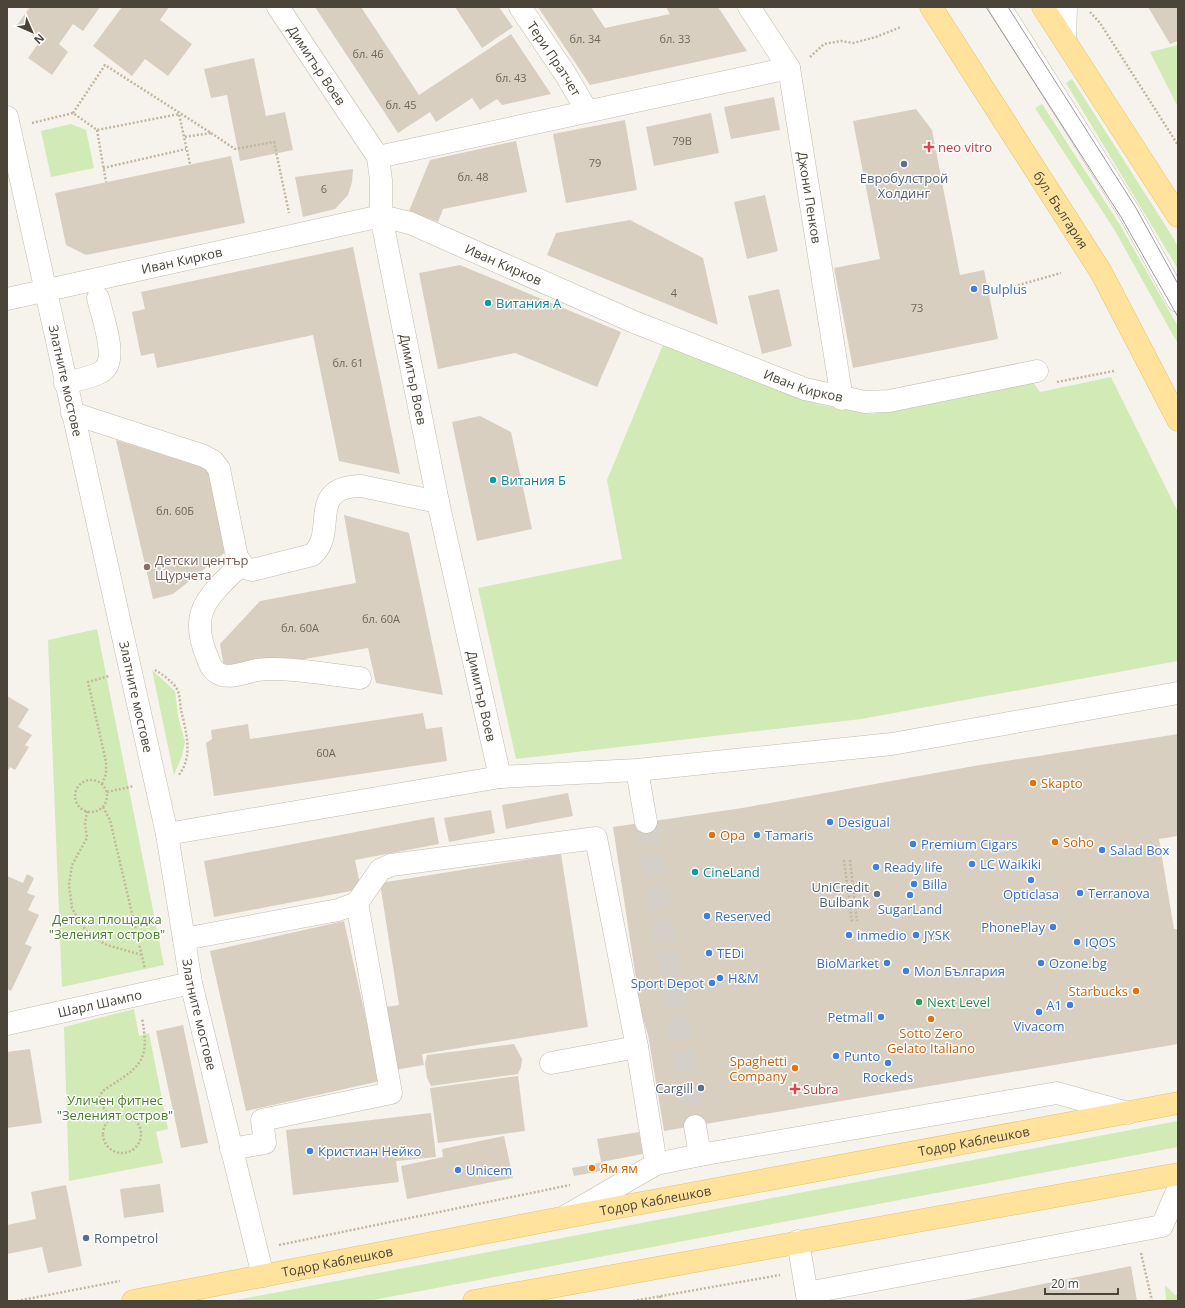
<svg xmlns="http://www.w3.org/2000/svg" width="1185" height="1308" font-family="'Open Sans',sans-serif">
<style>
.green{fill:#d2eab5}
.building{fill:#d8cfc1}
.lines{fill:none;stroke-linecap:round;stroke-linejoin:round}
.minor-tunnel{stroke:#d4d0c8;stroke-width:22;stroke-dasharray:22 11;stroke-linecap:butt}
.minor-casing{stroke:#c2bbae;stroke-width:23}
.major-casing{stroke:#e6c16a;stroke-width:23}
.path{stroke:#c4b79f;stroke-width:2.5;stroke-dasharray:2 2;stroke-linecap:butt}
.minor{stroke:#fff;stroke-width:22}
.major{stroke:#ffe39c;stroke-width:22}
.tram{stroke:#9a9a9a;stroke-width:1}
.health-dot{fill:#e0444e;stroke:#fff;stroke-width:1.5}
.service-dot{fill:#5c6f8a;stroke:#fff;stroke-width:1.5}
.shop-dot{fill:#3f7fe0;stroke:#fff;stroke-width:1.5}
.culture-dot{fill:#0f9aa8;stroke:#fff;stroke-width:1.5}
.education-dot{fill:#8d6e63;stroke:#fff;stroke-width:1.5}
.food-dot{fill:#e8710a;stroke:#fff;stroke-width:1.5}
.leisure-dot{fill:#2e9e5b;stroke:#fff;stroke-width:1.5}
.labels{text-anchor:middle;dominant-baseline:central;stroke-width:3;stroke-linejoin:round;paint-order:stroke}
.number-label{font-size:11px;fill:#6e675b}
.street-label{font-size:13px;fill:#4b4439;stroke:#fff}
.health-label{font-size:13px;fill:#be3a42;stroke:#fff;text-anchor:start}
.service-label{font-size:13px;fill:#4e5e75;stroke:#fff;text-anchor:end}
.shop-label{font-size:13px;fill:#366cbe;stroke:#fff;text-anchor:start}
.culture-label{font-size:13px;fill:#0d838f;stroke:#fff;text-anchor:start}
.education-label{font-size:13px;fill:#785e54;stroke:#fff;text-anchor:start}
.food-label{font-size:13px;fill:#c56008;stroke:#fff;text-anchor:start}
.park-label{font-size:13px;fill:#4a7f2a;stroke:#fff}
.leisure-label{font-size:13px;fill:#27864d;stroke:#fff;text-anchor:start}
</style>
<rect width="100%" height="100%" fill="#f6f3ec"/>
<path class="green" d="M 1178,45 L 1178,107 L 1150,52 Z
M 1072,79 L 1174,239 L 1178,247 L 1178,269 L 1066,83 Z
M 1042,104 L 1120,225 L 1176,323 L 1178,327 L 1178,344 L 1114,229 L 1035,108 Z
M 71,124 L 86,130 L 94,168 L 51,177 L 41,131 Z
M 665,340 L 821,405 L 872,414 L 1031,379 L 1040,392 L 1111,377 L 1178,512 L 1178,661 L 861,719 L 516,759 L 478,588 L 622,559 L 607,480 Z
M 97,629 L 164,965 L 62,987 L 48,640 Z
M 152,670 L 175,691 L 178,716 L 185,742 L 182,756 L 174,775 Z
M 134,1009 L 139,1036 L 149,1033 L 168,1129 L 156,1132 L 163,1163 L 69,1181 L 64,1027 Z
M 1178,1121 L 1178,1147 L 368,1301 L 231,1301 Z
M 1165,1285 L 1175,1295 L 1178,1295 L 1178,1301 L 1166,1301 Z"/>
<path class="building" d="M 30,7 L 100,7 L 83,31 L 73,24 L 59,44 L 68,52 L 52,75 L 28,58 L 40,41 L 17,25 Z
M 122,7 L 169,7 L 160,20 L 192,44 L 168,76 L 145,59 L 132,76 L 93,46 Z
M 315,7 L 361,7 L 419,95 L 511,34 L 551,94 L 502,105 L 497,99 L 480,110 L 472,98 L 436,122 L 430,112 L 398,133 Z
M 455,7 L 499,7 L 513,27 L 482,48 Z
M 538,7 L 591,7 L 605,28 L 670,14 L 666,7 L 718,7 L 747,51 L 590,85 Z
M 1148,7 L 1178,7 L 1178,41 L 1170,44 Z
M 254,58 L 266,116 L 285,112 L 293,150 L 240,161 L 227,95 L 211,98 L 204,69 Z
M 774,97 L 780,130 L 731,139 L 724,107 Z
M 916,109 L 932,130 L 960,275 L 984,270 L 998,339 L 853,368 L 834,268 L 880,259 L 853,121 Z
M 711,113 L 719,153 L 654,166 L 646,127 Z
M 625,120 L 637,190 L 566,203 L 553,134 Z
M 516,141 L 527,192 L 443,209 L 438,222 L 409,211 L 430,160 Z
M 231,156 L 245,223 L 86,255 L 66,245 L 55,193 Z
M 353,169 L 352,182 L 348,195 L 335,209 L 303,217 L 295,177 Z
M 765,195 L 778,251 L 747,259 L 734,202 Z
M 630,220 L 703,258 L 718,325 L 547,255 L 556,233 Z
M 353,247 L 400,474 L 339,461 L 313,335 L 157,368 L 154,353 L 141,356 L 132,312 L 145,309 L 141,292 Z
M 460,265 L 621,332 L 597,387 L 515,353 L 438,369 L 419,273 Z
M 779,289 L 792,346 L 762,354 L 748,296 Z
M 480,416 L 511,432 L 532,529 L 477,541 L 452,422 Z
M 116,440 L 208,469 L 227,551 L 173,594 L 153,599 Z
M 344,515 L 409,533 L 443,695 L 376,683 L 368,648 L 225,673 L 220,644 L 260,601 L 356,583 Z
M 7,696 L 29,709 L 18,727 L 32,735 L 25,745 L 29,747 L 15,770 L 10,767 L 7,772 Z
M 423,713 L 426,729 L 442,727 L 447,761 L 214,796 L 206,743 L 212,739 L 211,730 L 248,724 L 250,739 Z
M 1178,734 L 1178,836 L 1159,839 L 1174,929 L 1178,929 L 1178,1044 L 664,1131 L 648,1035 L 641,1012 L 613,827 L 742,808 L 974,766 Z
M 568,793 L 573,816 L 506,829 L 502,805 Z
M 491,810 L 495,833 L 449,842 L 444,818 Z
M 434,817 L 439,844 L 355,860 L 361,889 L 214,917 L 204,861 Z
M 561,854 L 588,1027 L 422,1054 L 424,1065 L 394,1070 L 385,1007 L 399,1005 L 380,883 Z
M 27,874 L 34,878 L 27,893 L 35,896 L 28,910 L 39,915 L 25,944 L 32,947 L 11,991 L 7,989 L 7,876 L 23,883 Z
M 344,921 L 380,1081 L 246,1111 L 210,951 Z
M 183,1025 L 208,1143 L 181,1148 L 156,1031 Z
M 514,1044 L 522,1059 L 521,1067 L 518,1074 L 431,1086 L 427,1078 L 425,1063 L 427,1055 Z
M 30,1049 L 42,1123 L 7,1128 L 7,1052 Z
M 518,1076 L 525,1131 L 438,1143 L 430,1088 Z
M 431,1113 L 436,1157 L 396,1161 L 399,1182 L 293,1195 L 286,1130 Z
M 639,1132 L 643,1154 L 601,1162 L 597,1139 Z
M 504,1136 L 513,1178 L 407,1199 L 401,1166 L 443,1157 L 442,1149 Z
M 605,1162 L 606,1170 L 574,1176 L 572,1168 Z
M 160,1184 L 164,1212 L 124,1218 L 120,1189 Z
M 66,1185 L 82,1266 L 48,1273 L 42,1247 L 7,1254 L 7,1225 L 36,1219 L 31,1192 Z
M 1131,1266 L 1137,1301 L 965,1301 L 965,1300 Z"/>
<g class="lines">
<path class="minor-tunnel" d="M 646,822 L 695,1126"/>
<g class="minor-casing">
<g id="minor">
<path id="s1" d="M 278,7 L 378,157 L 381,180 L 381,216 L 438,502 L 500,777"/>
<path id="s2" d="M 520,7 L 566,75 L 587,111"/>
<path id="s3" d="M 749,7 L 789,68 L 842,399"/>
<path d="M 1000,7 L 1129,212 L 1178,301"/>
<path d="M 1065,40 L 1066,7"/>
<path id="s4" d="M 7,117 L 167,834 L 191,983 L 263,1276"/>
<path d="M 378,157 L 789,68"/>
<path id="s5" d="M 7,299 L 381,216 L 410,223 L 634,322 L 805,389 L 865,402 L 889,401 L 1037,371"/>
<path d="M 65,383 C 76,380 91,378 101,372 C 120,362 102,316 98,298"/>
<path d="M 72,413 L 204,456 L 213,461 L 219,469 L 237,557 L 245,568 L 252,570 L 312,555 C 339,532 305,487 361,486 L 438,502"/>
<path d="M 241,564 C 212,594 188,609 206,654 C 210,664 211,671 222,675 C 231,678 247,672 257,670 C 285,666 331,675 360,678"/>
<path d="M 637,770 L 646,822"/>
<path d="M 167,834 L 500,777 L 637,770 L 892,744 L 1178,693"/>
<path d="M 184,939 L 338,910 L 357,903 L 380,870 L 391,865 L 596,838 L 637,1047 L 656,1164"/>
<path id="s6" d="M 7,1024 L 191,983"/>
<path d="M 551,1063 L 637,1047"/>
<path d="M 695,1126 L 700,1155"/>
<path d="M 231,1149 L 265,1143 L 262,1120 L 391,1093 L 357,903"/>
<path d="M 566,1216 L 656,1164 L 700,1155 L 1057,1093 L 1128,1113"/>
<path d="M 798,1241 L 808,1301"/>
<path d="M 807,1293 L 1162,1226 L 1178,1189"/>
</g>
</g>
<g class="major-casing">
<g id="major">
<path id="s7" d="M 931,7 L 1101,272 L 1178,420"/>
<path d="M 1043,7 L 1178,216"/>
<path id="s8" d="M 133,1301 L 561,1218 L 1178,1103"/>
<path d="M 474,1301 L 1178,1174"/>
</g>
</g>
<path class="path" d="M 1090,12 L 1100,23 L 1178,145
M 810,57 L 824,44 L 841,41 L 853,43 L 876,37 L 901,27
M 73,113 L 105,65 L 211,133 L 184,137
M 32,123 L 73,113 L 97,130 L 179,114 L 190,164
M 97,130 L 106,182
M 211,133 L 235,149 L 274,142 L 289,213
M 103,168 L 186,149
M 991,293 L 1061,273
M 1057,382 L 1114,371
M 155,670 C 163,675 174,682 178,691 C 180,697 180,704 181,710 C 186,731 194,757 178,776
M75 796a16 16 0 1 1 32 0a16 16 0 1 1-32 0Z
M 102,784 L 106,774 L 106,762 L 88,682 L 109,676
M 107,792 L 134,786
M 103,807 L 110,820 L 145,969
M 87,811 L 85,824 L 87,838 L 72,865 L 69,885 L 72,908 L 80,923 L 92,937 L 107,945 L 142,955
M 844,860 L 852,922
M 850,860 L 857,921
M103 1134a19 19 0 1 1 38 0a19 19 0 1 1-38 0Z
M 112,1118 C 107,1112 99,1105 100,1097 C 101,1091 106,1089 110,1086 C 144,1065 149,1057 142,1018
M 279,1245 L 570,1185
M 1141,1253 L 1152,1301
M 660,1296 L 661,1301
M 17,1301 L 120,1281
M 633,1301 L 780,1275"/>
<use href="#minor" class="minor"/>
<use href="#major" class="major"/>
<path class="tram" d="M 986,7 L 1121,217 L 1178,317
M 1008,7 L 1136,208 L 1178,284"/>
</g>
<g class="health-dot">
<path d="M927 141h4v4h4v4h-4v4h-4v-4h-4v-4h4z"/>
<path d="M793 1083h4v4h4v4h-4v4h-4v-4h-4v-4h4z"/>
</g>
<g class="service-dot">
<circle cx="904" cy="164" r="4"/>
<circle cx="877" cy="894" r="4"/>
<circle cx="701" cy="1088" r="4"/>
<circle cx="86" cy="1238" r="4"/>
</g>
<g class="shop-dot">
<circle cx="974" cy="289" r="4"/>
<circle cx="830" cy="822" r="4"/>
<circle cx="757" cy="835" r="4"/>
<circle cx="913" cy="844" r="4"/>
<circle cx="1102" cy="850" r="4"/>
<circle cx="972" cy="864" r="4"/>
<circle cx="876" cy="867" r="4"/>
<circle cx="1031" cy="880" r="4"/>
<circle cx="914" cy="884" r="4"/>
<circle cx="1080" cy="893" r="4"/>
<circle cx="910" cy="895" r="4"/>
<circle cx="707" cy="916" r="4"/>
<circle cx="1053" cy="927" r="4"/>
<circle cx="849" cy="935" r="4"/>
<circle cx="916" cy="935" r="4"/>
<circle cx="1077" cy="942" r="4"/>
<circle cx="709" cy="953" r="4"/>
<circle cx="887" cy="963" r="4"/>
<circle cx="1041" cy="963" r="4"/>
<circle cx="906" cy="971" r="4"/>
<circle cx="720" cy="978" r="4"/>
<circle cx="712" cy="983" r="4"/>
<circle cx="1070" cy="1005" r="4"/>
<circle cx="1039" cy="1012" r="4"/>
<circle cx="881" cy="1017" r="4"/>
<circle cx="836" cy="1056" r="4"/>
<circle cx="888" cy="1063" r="4"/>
<circle cx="310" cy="1151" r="4"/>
<circle cx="458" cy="1170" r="4"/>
</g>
<g class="culture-dot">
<circle cx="488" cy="303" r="4"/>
<circle cx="493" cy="480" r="4"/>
<circle cx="695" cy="872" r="4"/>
</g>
<circle class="education-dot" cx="147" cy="567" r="4"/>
<g class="food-dot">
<circle cx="1033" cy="783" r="4"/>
<circle cx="712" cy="835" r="4"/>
<circle cx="1055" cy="842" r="4"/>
<circle cx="1136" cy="991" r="4"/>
<circle cx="931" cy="1019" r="4"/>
<circle cx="795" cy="1068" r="4"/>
<circle cx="592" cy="1168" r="4"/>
</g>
<circle class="leisure-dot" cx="919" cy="1002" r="4"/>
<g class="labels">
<g class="number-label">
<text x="585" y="38">бл. 34</text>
<text x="675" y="38">бл. 33</text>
<text x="368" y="53">бл. 46</text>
<text x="511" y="77">бл. 43</text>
<text x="401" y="104">бл. 45</text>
<text x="682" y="140">79В</text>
<text x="595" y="162">79</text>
<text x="473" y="176">бл. 48</text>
<text x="324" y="188">6</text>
<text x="674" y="292">4</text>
<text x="917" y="307">73</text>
<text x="348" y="362">бл. 61</text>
<text x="175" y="510">бл. 60Б</text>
<text x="381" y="618">бл. 60А</text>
<text x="300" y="627">бл. 60А</text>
<text x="326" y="752">60А</text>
</g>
<g class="street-label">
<text stroke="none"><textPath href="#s2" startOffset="62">Тери Пратчет</textPath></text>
<text stroke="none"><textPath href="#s1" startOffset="70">Димитър Воев</textPath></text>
<text stroke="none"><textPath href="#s3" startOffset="204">Джони Пенков</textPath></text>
<text stroke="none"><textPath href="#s7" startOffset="241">бул. България</textPath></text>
<text stroke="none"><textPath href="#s5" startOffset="179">Иван Кирков</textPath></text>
<text stroke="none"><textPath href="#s5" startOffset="515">Иван Кирков</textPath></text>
<text stroke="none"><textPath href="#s1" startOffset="406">Димитър Воев</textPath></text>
<text stroke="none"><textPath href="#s4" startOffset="270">Златните мостове</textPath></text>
<text stroke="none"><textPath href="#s5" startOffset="839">Иван Кирков</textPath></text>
<text stroke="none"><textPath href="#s4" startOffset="594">Златните мостове</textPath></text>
<text stroke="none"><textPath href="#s1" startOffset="730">Димитър Воев</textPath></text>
<text stroke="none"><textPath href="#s6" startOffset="95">Шарл Шампо</textPath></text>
<text stroke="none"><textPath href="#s4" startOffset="918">Златните мостове</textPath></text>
<text stroke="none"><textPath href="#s8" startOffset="856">Тодор Каблешков</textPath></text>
<text stroke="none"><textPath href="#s8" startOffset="532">Тодор Каблешков</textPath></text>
<text stroke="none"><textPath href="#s8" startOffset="208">Тодор Каблешков</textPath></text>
</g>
<g class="health-label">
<text x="938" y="147">neo vitro</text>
<text x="803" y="1089">Subra</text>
</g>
<g class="service-label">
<text x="904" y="178" text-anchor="middle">Евробулстрой<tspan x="904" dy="15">Холдинг</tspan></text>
<text x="869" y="887">UniCredit<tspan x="869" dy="15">Bulbank</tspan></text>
<text x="693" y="1088">Cargill</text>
<text x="94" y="1238" text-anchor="start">Rompetrol</text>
</g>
<g class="shop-label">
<text x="982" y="289">Bulplus</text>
<text x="838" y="822">Desigual</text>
<text x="765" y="835">Tamaris</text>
<text x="921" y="844">Premium Cigars</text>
<text x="1110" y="850">Salad Box</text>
<text x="980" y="864">LC Waikiki</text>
<text x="884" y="867">Ready life</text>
<text x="922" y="884">Billa</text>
<text x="1088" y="893">Terranova</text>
<text x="1031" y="894" text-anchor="middle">Opticlasa</text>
<text x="910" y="909" text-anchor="middle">SugarLand</text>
<text x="715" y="916">Reserved</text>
<text x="1045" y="927" text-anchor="end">PhonePlay</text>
<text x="857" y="935">inmedio</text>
<text x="924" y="935">JYSK</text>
<text x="1085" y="942">IQOS</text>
<text x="717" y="953">TEDi</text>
<text x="879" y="963" text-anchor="end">BioMarket</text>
<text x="1049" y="963">Ozone.bg</text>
<text x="914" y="971">Мол България</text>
<text x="728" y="978">H&amp;M</text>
<text x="704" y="983" text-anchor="end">Sport Depot</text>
<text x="1062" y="1005" text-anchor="end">A1</text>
<text x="873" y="1017" text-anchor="end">Petmall</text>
<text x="1039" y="1026" text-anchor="middle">Vivacom</text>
<text x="844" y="1056">Punto</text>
<text x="888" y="1077" text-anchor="middle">Rockeds</text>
<text x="318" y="1151">Кристиан Нейко</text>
<text x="466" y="1170">Unicem</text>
</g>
<g class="culture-label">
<text x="496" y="303">Витания А</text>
<text x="501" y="480">Витания Б</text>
<text x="703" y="872">CineLand</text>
</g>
<g class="education-label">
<text x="155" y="560">Детски център<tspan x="155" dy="15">Щурчета</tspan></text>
</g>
<g class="food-label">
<text x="1041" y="783">Skapto</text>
<text x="720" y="835">Opa</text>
<text x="1063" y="842">Soho</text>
<text x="1128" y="991" text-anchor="end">Starbucks</text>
<text x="931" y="1033" text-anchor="middle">Sotto Zero<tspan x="931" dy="15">Gelato Italiano</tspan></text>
<text x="787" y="1061" text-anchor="end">Spaghetti<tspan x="787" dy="15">Company</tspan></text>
<text x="600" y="1168">Ям ям</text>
</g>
<g class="park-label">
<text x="107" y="919">Детска площадка<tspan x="107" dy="15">"Зеленият остров"</tspan></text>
<text x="115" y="1100">Уличен фитнес<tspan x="115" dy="15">"Зеленият остров"</tspan></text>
</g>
<g class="leisure-label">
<text x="927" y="1002">Next Level</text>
</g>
</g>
<rect width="1185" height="1308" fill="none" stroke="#4b4439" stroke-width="16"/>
<g transform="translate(32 32) rotate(135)" stroke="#ffffff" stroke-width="3" paint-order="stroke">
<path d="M0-3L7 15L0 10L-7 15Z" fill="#4b4439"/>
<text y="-6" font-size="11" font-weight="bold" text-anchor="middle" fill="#4b4439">N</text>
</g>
<path d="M1045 1288v6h73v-6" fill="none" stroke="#4b4439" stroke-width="2"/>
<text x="1051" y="1288" font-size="12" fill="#4b4439" stroke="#ffffff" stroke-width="3" paint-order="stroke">20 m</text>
</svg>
